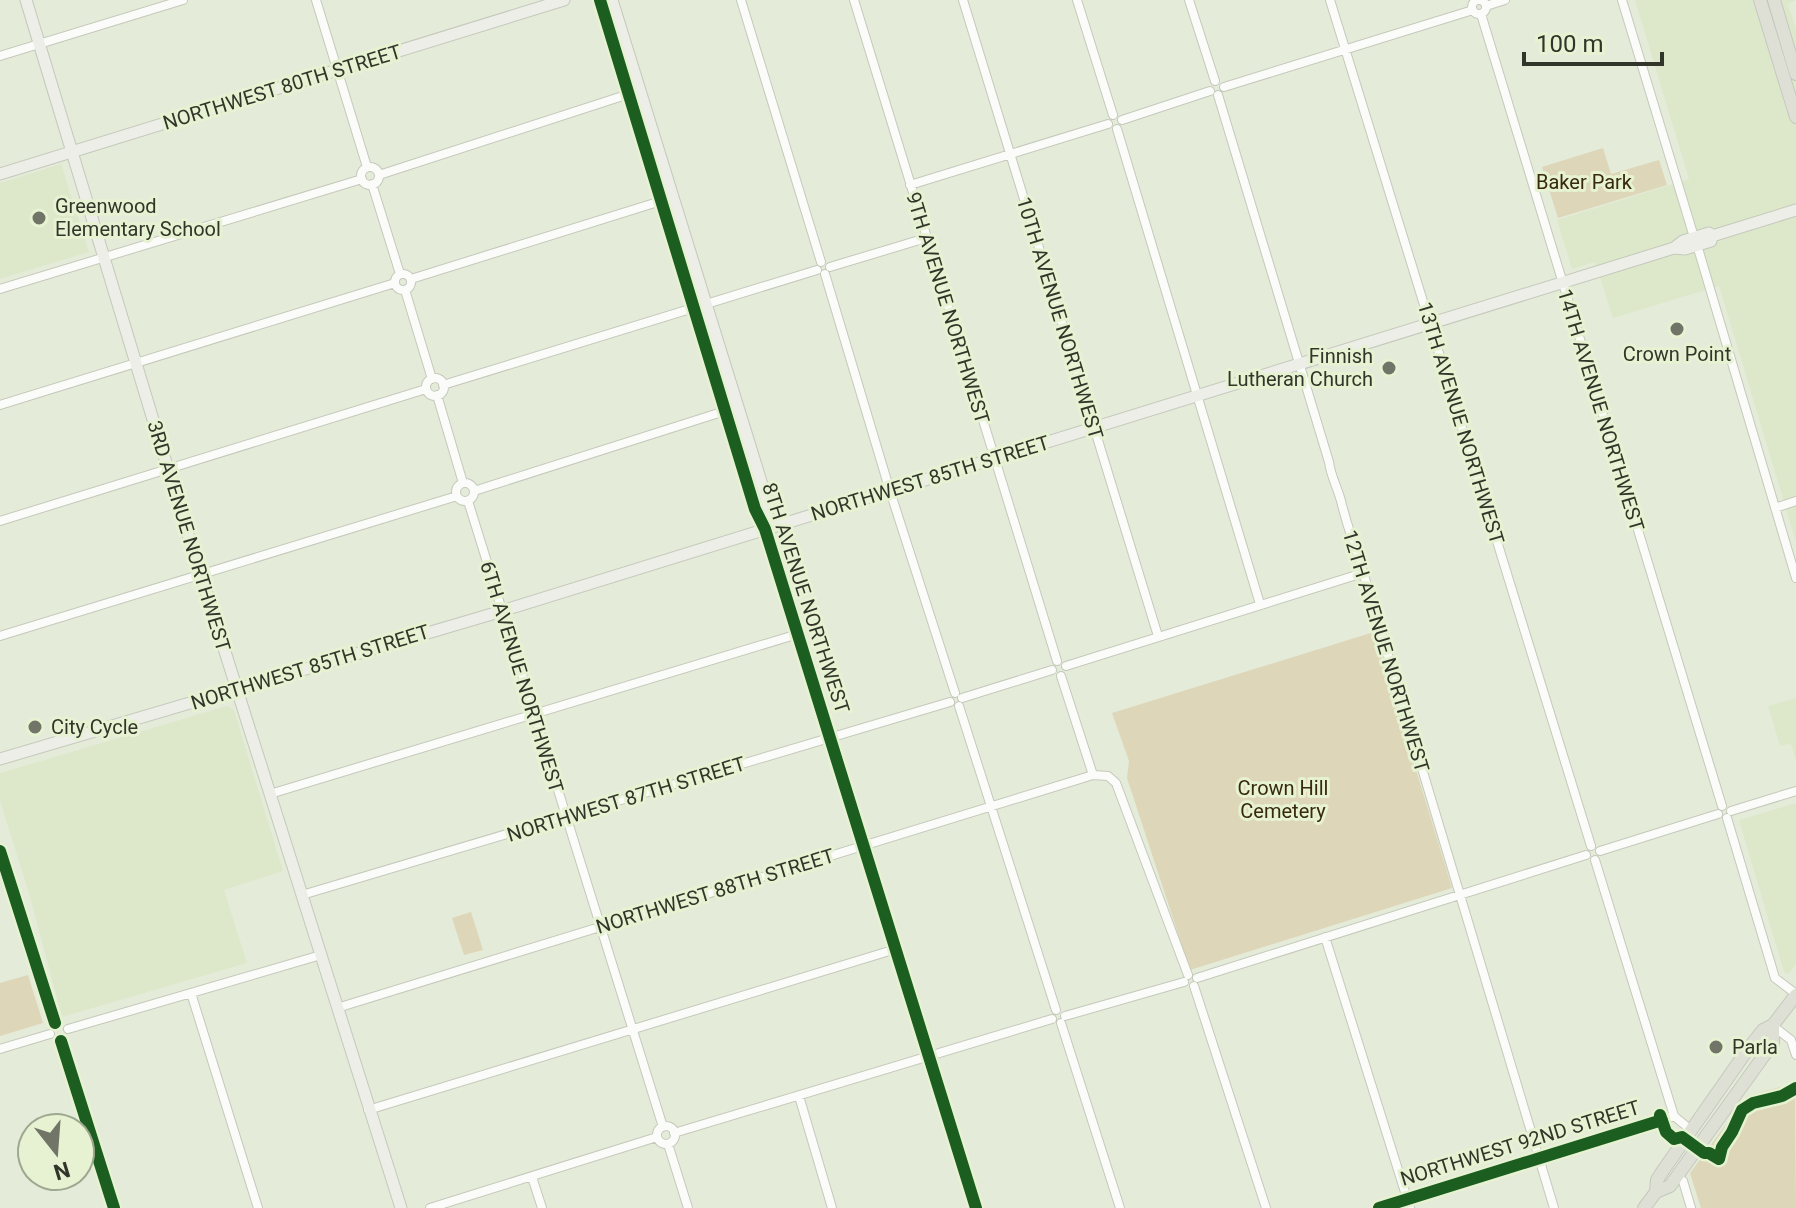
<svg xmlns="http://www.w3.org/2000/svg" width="1796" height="1208" font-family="Roboto,sans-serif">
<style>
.built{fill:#dde8cb}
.green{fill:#ded6b8}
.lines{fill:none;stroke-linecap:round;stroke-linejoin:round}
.street-casing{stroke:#c4c9bb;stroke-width:10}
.secondary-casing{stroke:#c4c9bb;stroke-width:13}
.primary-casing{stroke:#c5c8bf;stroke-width:14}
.street{stroke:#fbfcf9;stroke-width:8}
.secondary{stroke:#eceee7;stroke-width:11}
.primary{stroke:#dedfd5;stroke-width:12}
.cycleway-casing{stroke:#e6f2d2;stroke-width:17}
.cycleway{stroke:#1b5e20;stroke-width:12}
.poi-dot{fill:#707567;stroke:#e6f2d2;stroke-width:3}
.labels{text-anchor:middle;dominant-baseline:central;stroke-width:6;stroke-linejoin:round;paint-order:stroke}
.street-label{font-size:20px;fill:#32362a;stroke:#e6f2d2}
.park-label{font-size:20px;fill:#38290c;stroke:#e6f2d2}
.poi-label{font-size:20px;fill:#32362a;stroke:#e6f2d2;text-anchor:start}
</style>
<rect width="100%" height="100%" fill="#e4ebd9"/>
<path class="built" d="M 1635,0 L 1796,0 L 1788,4 L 1796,29 L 1796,542 L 1719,286 L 1613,318 L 1595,262 L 1572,269 L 1557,220 L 1689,179 Z
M 61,164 L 89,252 L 0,279 L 0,183 Z
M 1796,698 L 1796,761 L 1791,744 L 1780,746 L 1768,706 Z
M 227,706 L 234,710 L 283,871 L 224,890 L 247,963 L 62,1017 L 28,890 L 0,801 L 0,773 Z
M 1796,803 L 1796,964 L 1789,974 L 1784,972 L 1739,820 Z"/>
<path class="green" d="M 1603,148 L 1611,174 L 1659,160 L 1667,185 L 1558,218 L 1542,167 Z
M 1374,632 L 1452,888 L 1190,970 L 1127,778 L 1129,761 L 1112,713 Z
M 471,912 L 483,950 L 464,955 L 452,918 Z
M 28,975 L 43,1023 L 0,1036 L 0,983 Z
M 1795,1083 L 1796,1208 L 1701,1208 L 1690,1173 L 1747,1096 Z"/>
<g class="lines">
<g class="street-casing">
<path id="street" d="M1472 7a7 7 0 1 1 14 0a7 7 0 1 1-14 0Z
M 316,0 L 367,167
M 741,0 L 821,262
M 854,0 L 1057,661
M 963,0 L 1158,636
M 1077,0 L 1113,115
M 1189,0 L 1215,81
M 1330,0 L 1591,846
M 1622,0 L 1694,237
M 1486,6 L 1505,0
M 1481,14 L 1722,806
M 0,56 L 183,0
M 1224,87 L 1473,10
M 1218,95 L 1329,462 C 1331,478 1339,490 1342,505 C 1346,519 1348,529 1354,542 L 1554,1208
M 1122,120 L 1210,91
M 1117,129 L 1260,604
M361 176a9 9 0 1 1 18 0a9 9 0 1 1-18 0Z
M 379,175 L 629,94
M 372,184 L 400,274
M 910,185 L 1108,124
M 1697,245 L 1796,578
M 830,267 L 926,238
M395 282a8 8 0 1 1 16 0a8 8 0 1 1-16 0Z
M 825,274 L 890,491 L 955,693
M 411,279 L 661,201
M 0,289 L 362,179
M 405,290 L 432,379
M426 387a9 9 0 1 1 18 0a9 9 0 1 1-18 0Z
M 443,385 L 817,270
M 437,395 L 463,483
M 0,405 L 395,283
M456 492a9 9 0 1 1 18 0a9 9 0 1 1-18 0Z
M 474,491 L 725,411
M 468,501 L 663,1127
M 1775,508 L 1796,501
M 0,521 L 426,389
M 0,636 L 457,496
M 1066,666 L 1363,573
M 1061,676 L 1093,775 L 1108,776 L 1116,783 L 1188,975
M 962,698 L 1052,670
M 959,706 L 1056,1010
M 270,794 L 798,634
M 1731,811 L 1796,791
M 1727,818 L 1775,978 L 1796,994
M 0,851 L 55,1023
M 1600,851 L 1718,814
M 1595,860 L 1674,1116
M 302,895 L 950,702
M 1325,937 L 1410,1208
M 1197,978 L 1586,855
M 1194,986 L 1266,1208
M 191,993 L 258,1208
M 337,1008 L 1093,775
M 1065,1016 L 1184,982
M 1061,1023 L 1120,1208
M 1773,1026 L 1791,1040 L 1796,1055
M 68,1029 L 321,955
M 61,1041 L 114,1208
M 0,1049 L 50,1034
M 799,1096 L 832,1208
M 368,1110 L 896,949
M 1674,1116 L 1691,1130
M657 1135a9 9 0 1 1 18 0a9 9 0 1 1-18 0Z
M 674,1133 L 1052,1019
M 668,1144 L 688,1208
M 1678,1176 L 1683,1181 L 1691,1208
M 532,1177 L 542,1208
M 430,1208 L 657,1137
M 1379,1208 L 1674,1116"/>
</g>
<g class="secondary-casing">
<path id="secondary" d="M 26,0 L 184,522 L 401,1208
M 600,0 L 755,509 L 765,529 L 976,1208
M 612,0 L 768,504 L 766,528
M 0,174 L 564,0
M 1674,248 L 1685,249 L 1711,241 L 1712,236 L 1796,210
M 0,759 L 492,614 L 1674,248 L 1683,241 L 1709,233 L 1712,236"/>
</g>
<g class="primary-casing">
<path id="primary" d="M 1760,0 L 1796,117
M 1774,0 L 1796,74
M 1656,1192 L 1670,1186 L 1773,1043 L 1773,1025
M 1644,1208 L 1656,1192 L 1657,1180 L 1662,1172 L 1748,1049 L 1763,1030 L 1773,1025 L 1796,995"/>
</g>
<use href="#street" class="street"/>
<use href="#secondary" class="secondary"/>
<use href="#primary" class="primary"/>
<g class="cycleway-casing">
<path id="cycleway" d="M 600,0 L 755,509 L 765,529 L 976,1208
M 0,851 L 55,1023
M 61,1041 L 114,1208
M 1660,1115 L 1666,1132 L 1674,1139 L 1682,1137 L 1704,1153 L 1709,1153 L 1719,1159 L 1722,1147 L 1732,1132 L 1742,1110 L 1753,1103 L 1782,1096 L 1796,1088
M 1379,1208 L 1662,1120"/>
</g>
<use href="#cycleway" class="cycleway"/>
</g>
<g class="poi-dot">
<circle cx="39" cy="218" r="8"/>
<circle cx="1677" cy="329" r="8"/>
<circle cx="1389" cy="368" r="8"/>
<circle cx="35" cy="727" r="8"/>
<circle cx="1716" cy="1047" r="8"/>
</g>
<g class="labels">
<g class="street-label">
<text transform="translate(282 87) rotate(-17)">NORTHWEST 80TH STREET</text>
<text transform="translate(948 308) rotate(73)">9TH AVENUE NORTHWEST</text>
<text transform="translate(1060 318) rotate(73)">10TH AVENUE NORTHWEST</text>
<text transform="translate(1601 410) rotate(73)">14TH AVENUE NORTHWEST</text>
<text transform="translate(1461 423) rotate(73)">13TH AVENUE NORTHWEST</text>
<text transform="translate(930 478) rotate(-17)">NORTHWEST 85TH STREET</text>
<text transform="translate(189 536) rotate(73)">3RD AVENUE NORTHWEST</text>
<text transform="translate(806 598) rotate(72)">8TH AVENUE NORTHWEST</text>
<text transform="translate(1386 651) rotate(73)">12TH AVENUE NORTHWEST</text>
<text transform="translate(310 667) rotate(-17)">NORTHWEST 85TH STREET</text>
<text transform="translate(522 677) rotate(73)">6TH AVENUE NORTHWEST</text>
<text transform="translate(626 799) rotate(-17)">NORTHWEST 87TH STREET</text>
<text transform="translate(715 891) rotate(-17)">NORTHWEST 88TH STREET</text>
<text transform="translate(1520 1143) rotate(-17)">NORTHWEST 92ND STREET</text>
</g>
<g class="park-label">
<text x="1584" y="182">Baker Park</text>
<text x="1283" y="788">Crown Hill<tspan x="1283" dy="23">Cemetery</tspan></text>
</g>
<g class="poi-label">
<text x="55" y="206">Greenwood<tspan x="55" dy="23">Elementary School</tspan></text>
<text x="1677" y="354" text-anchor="middle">Crown Point</text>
<text x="1373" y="356" text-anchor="end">Finnish<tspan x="1373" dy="23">Lutheran Church</tspan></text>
<text x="51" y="727">City Cycle</text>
<text x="1732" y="1047">Parla</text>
</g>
</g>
<g transform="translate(56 1152) rotate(163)"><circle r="38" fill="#e6f2d2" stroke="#9ea78f" stroke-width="2"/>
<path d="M0-6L14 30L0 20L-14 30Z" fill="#707567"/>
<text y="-12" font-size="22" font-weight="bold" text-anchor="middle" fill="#32362a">N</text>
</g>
<path d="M1524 52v12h138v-12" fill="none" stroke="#32362a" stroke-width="4"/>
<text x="1536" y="52" font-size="24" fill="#32362a" stroke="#e6f2d2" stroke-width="6" paint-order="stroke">100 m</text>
</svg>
